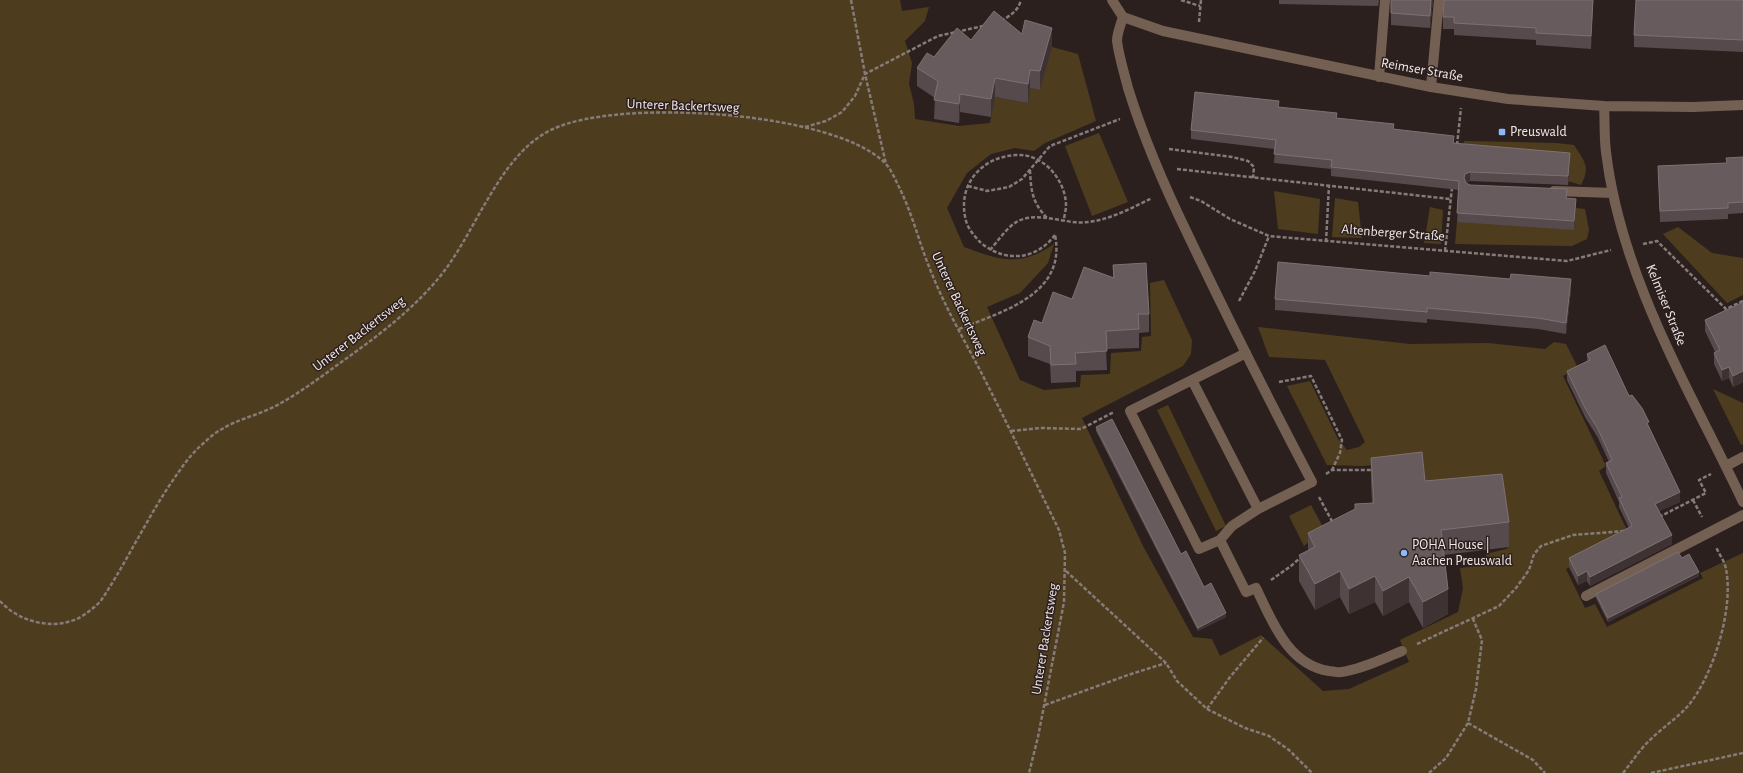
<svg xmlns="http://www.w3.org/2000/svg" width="1743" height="773" font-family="'Alegreya Sans',sans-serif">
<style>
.green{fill:#4d3d1e}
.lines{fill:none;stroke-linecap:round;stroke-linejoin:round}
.path{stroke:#857b79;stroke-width:2.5;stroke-dasharray:4 2;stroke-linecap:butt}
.minor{stroke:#746052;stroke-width:10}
.wall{fill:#574a4d}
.shaded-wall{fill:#3f3233}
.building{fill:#675b5d;stroke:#7d7173}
.poi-dot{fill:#8bb9fc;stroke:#2c201e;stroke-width:1.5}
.labels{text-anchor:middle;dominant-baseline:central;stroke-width:3;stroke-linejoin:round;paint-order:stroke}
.street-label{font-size:14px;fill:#f1e8e7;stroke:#2c201e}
.poi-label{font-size:14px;fill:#f1e8e7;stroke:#2c201e;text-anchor:start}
</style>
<rect width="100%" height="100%" fill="#2c201e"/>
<path class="green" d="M 0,0 L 900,0 L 902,11 L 929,7 L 925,21 L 905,41 L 912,63 L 909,84 L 914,104 L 915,119 L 959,126 L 990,123 L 995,97 L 1028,103 L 1030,88 L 1040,90 L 1052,47 L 1078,54 L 1096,121 L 1045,143 L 1034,151 L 1015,148 L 991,154 L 967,173 L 947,208 L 964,247 C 1000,260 1019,268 1054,244 L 1048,263 L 1020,293 L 987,307 L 1020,380 L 1044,390 L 1080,387 L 1081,375 L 1110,374 L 1111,353 L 1141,351 L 1142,337 L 1151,336 L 1150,283 L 1164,280 L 1192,340 L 1191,354 L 1183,366 L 1082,418 L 1143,546 L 1193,637 L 1212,639 L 1220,656 L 1261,635 L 1323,691 L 1349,689 L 1409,662 L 1400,640 L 1458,612 L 1463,588 L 1460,568 L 1487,565 L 1486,554 L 1506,549 L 1509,547 L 1425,506 L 1391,464 L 1362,466 L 1327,465 L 1287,386 L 1310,381 L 1338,439 L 1347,450 L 1359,447 L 1365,442 L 1325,360 L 1269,357 L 1258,327 L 1410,344 L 1488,343 L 1545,349 L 1554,342 L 1566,344 L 1578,368 L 1563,376 L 1606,466 L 1599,471 C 1610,493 1619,515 1630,536 L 1566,569 L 1585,608 L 1595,604 L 1607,627 L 1703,578 L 1700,573 L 1743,553 L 1743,773 L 0,773 Z
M 1099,133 L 1128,202 L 1092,216 L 1065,146 Z
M 1464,141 L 1556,143 L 1574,145 C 1584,161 1591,166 1581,185 L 1568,181 L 1570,162 L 1462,153 Z
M 1274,191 L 1320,199 L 1318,234 L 1278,229 Z
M 1335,198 L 1358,202 L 1362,238 L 1332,237 Z
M 1430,207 L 1443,210 L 1441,244 L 1424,243 Z
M 1576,208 L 1585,209 L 1589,230 L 1587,239 L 1572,246 L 1455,244 L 1457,222 Z
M 1678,227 L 1712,253 L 1743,258 L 1743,295 L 1727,303 L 1663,234 Z
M 1713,389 L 1743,403 L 1743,444 L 1741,445 Z
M 1168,405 L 1226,526 L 1216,531 L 1157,410 Z
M 1311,505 L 1324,529 L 1304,546 L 1289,516 Z"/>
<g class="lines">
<path class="path" d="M 851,0 L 865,74 L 886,164
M 1181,0 L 1200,6
M 1001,21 C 1011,15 1018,11 1021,0
M 1199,22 L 1201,0
M 805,127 L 826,121 L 842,112 L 855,96 L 865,74 L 938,36 L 983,26
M 1457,145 L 1461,108
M 1169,149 L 1232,157 L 1248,161 L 1254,167 L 1253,178
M 1177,169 L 1450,199
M 1030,170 C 1031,191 1032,202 1047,218
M 968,186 L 987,191 L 1009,187 L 1022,179 L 1050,146 L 1120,119
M 1190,197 L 1201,201 L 1230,219 L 1269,236 L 1567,261 L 1611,250
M 1055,235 C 1036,260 1006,263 981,243 C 976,238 970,231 967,224 C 955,187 980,157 1016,155 C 1043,153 1066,180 1066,206 C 1066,210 1064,216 1064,221
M 1326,242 L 1329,185
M 1643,244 L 1657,241 L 1726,309 L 1743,301
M 990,250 C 998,241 1007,227 1018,221 C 1040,211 1066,225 1088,222 C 1109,220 1134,207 1152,198
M 1445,251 L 1452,188
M 1239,301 L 1255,271 L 1269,236
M 959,329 C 1001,312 1067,295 1055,235
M 1279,382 L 1311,376 L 1342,440 L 1340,453 L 1332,470
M 1011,431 L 1041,428 L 1081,429 L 1114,412
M 1326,474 L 1332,470 L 1374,470
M 1319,497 L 1333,523
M 1693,500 L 1702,517
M 1659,517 L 1706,493 L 1699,480 L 1711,474
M 1066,571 L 1166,663 L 1177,681 L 1207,709 L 1245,728 L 1269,736 L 1289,750 L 1312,773
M 1271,580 L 1291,566 L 1300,558
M 0,601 C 17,620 47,629 71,621 C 82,618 91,610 100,602 C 125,565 144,524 169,486 C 180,470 190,454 205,442 C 210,437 216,432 222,429 C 240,418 263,414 281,403 C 302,391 321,377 340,363 C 375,338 409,313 437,280 C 476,235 498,154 553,129 C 619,98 833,111 885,163 C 891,169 895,179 899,187 C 913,215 920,246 932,274 C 946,309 966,343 983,376 C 1009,427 1034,479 1059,530 L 1065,553 L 1064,602 L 1038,737 L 1029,773
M 1417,644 L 1499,606 L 1516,588 L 1529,570 L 1534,554 L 1541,546 L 1573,535 L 1625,531
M 1045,705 L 1128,675 L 1166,663
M 1207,709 L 1230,677 L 1263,638
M 1468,723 L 1533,760 L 1545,773
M 1429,773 L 1446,758 L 1468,723 L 1476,689 L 1482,640 L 1473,619
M 1623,773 C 1632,762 1640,749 1650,740 C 1662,728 1676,719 1687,707 C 1713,677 1734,609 1726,569 C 1725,562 1719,554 1716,547
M 1651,773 L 1743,753"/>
<path class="minor" d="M 1112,0 L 1123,17 L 1163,31 L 1431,87 L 1508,99 L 1604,106 L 1693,107 L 1743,105
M 1123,17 C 1121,24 1117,33 1117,41 C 1119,57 1124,72 1128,88 C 1144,140 1166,190 1190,239 C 1229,321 1270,402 1312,482 L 1258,509 L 1192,380 L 1246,353
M 1379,77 L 1385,0
M 1431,87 L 1439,0
M 1604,106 C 1605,121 1604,137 1606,152 C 1621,278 1690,390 1743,502
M 1554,191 L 1613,193
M 1192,380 L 1130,411 L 1199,549 L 1220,540 L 1232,526 L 1258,509
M 1726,466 L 1743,457
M 1220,540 L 1246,592 L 1256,588 C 1272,621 1288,665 1329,671 C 1333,671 1338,673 1341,672 C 1362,669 1382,659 1402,651
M 1586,596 L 1743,515"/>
</g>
<path class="wall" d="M 1279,0 L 1379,0 L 1378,6 L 1279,4 Z
M 1391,0 L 1433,0 L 1430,28 L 1391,25 Z
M 1593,0 L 1591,49 L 1536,45 L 1536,40 L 1454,35 L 1454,29 L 1443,29 L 1443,17 Z
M 1743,0 L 1743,52 L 1634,47 L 1634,35 Z
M 1022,34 L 1052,47 L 1040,90 L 1030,88 L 1028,103 L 995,97 L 991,117 L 960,112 L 959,123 L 934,119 L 935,98 L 917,86 L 917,68 L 971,40 Z
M 1279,107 L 1394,129 L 1454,143 L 1570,162 L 1568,185 L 1470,181 L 1466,183 L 1470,185 L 1567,198 L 1576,208 L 1574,230 L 1457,222 L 1459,190 L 1331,176 L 1331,169 L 1274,163 L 1275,149 L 1191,139 L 1191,130 Z
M 1743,157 L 1743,213 L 1728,214 L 1728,219 L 1660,222 L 1658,166 L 1726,163 Z
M 1113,265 L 1149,314 L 1149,332 L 1139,333 L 1139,348 L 1106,349 L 1107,370 L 1076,371 L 1076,382 L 1051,383 L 1050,364 L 1028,356 L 1028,337 L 1042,323 L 1072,299 L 1113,278 Z
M 1571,290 L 1566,334 L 1538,329 L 1427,319 L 1427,323 L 1275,310 L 1275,299 Z
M 1743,302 L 1743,382 L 1733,387 L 1729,378 L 1722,381 L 1714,364 L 1714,353 L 1715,352 L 1705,331 L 1705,320 Z
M 1587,354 L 1629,396 L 1649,427 L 1680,502 L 1659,511 L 1672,544 L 1590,586 L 1587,581 L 1578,585 L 1569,567 L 1569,558 L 1629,528 L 1619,507 L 1619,502 L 1606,473 L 1606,463 L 1609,462 L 1598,438 L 1585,417 L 1567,380 L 1567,371 L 1587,361 Z
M 1096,427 L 1181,554 L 1204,587 L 1226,617 L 1198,631 L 1096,431 Z
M 1371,458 L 1425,481 L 1509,522 L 1509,547 L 1444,555 L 1448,614 L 1423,628 L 1409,602 L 1383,616 L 1375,602 L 1349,614 L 1340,597 L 1315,610 L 1299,581 L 1299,555 L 1308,551 L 1308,533 L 1372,503 L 1371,483 Z
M 1682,558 L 1699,576 L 1608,622 L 1596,598 L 1596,594 Z"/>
<path class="shaded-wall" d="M 1431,0 L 1433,0 L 1430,28 L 1430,16 Z
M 1593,0 L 1591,49 L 1591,36 Z
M 1052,28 L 1052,47 L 1040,90 L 1040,71 Z
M 1030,70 L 1030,88 L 1028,103 L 1028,84 Z
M 995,78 L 995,97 L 991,117 L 991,99 Z
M 960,94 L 960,112 L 959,123 L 959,104 Z
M 1570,153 L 1570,162 L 1568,185 L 1568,176 Z
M 1470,172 L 1470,181 L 1465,183 L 1464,178 L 1465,174 Z
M 1576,199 L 1576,208 L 1574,230 L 1574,221 Z
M 1571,279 L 1571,290 L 1566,334 L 1566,323 Z
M 1729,367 L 1729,378 L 1722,381 L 1722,370 Z
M 1743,371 L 1743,382 L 1733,387 L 1733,376 Z
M 1680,492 L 1680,502 L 1655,513 L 1655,504 Z
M 1672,535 L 1672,544 L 1590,586 L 1590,577 Z
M 1340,571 L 1340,597 L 1315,610 L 1315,584 Z
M 1587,571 L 1587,581 L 1578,585 L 1578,576 Z
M 1699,572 L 1699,576 L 1608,622 L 1608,618 Z
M 1375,576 L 1375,602 L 1349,614 L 1349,589 Z
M 1409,577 L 1409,602 L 1383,616 L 1383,591 Z
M 1448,589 L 1448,614 L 1423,628 L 1423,602 Z
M 1226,613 L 1226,617 L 1198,631 L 1198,628 Z"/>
<path class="building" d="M 1391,0 L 1431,0 L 1430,16 L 1391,13 Z
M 1444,0 L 1593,0 L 1591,36 L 1536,33 L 1536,28 L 1454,23 L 1454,17 L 1443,17 Z
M 1636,0 L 1743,0 L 1743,40 L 1634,35 Z
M 994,11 L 1022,34 L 1025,20 L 1052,28 L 1040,71 L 1030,70 L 1028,84 L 995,78 L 991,99 L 960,94 L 959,104 L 934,100 L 938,81 L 917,68 L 927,53 L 934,57 L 957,28 L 971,40 Z
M 1195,92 L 1279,101 L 1278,107 L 1337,113 L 1336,118 L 1394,124 L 1393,129 L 1454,136 L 1453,143 L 1570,153 L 1568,176 L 1470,172 L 1465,174 L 1464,178 L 1466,183 L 1470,185 L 1567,189 L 1566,198 L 1576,199 L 1574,221 L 1457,213 L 1459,181 L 1331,167 L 1332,160 L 1274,154 L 1276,140 L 1191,130 Z
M 1743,157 L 1743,202 L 1728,203 L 1728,208 L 1660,211 L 1658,166 L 1727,163 L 1726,158 Z
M 1278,262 L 1430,276 L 1430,272 L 1510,279 L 1511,274 L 1571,279 L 1566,323 L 1538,318 L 1427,308 L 1427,312 L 1275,299 Z
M 1146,263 L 1149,314 L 1138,314 L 1139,329 L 1106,331 L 1107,351 L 1075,353 L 1076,364 L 1051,365 L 1050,346 L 1028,337 L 1034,320 L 1042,323 L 1053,292 L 1072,299 L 1084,267 L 1114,278 L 1113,265 Z
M 1743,302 L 1743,371 L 1733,376 L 1729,367 L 1722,370 L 1714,353 L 1720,350 L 1705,320 Z
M 1605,345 L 1629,396 L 1632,395 L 1642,408 L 1649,422 L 1647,423 L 1680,492 L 1655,504 L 1672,535 L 1590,577 L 1587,571 L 1578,576 L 1569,558 L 1632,526 L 1619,498 L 1622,497 L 1606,463 L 1612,460 L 1598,429 L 1585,408 L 1567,371 L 1590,360 L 1587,354 Z
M 1112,419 L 1181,554 L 1186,551 L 1204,587 L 1211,583 L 1226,613 L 1198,628 L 1096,427 Z
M 1422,452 L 1425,481 L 1502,474 L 1509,522 L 1441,530 L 1448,589 L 1423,602 L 1409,577 L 1383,591 L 1375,576 L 1349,589 L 1340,571 L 1315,584 L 1299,555 L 1315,547 L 1308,533 L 1355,509 L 1355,504 L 1374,503 L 1371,458 Z
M 1678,552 L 1682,558 L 1689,554 L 1699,572 L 1608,618 L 1596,594 Z"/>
<g class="poi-dot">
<rect x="1498" y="128" width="8" height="8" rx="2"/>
<circle cx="1404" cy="553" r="4"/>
</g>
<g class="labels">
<g class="street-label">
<text transform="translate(1422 70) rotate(10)">Reimser Straße</text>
<text transform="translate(683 106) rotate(2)">Unterer Backertsweg</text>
<text transform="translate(1393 233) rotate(4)">Altenberger Straße</text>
<text transform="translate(959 304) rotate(65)">Unterer Backertsweg</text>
<text transform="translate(1666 305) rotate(68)">Kelmiser Straße</text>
<text transform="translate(359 334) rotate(-38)">Unterer Backertsweg</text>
<text transform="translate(1045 639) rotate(-81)">Unterer Backertsweg</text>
</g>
<g class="poi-label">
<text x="1510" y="132">Preuswald</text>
<text x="1412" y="545">POHA House |<tspan x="1412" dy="16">Aachen Preuswald</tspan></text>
</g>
</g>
</svg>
